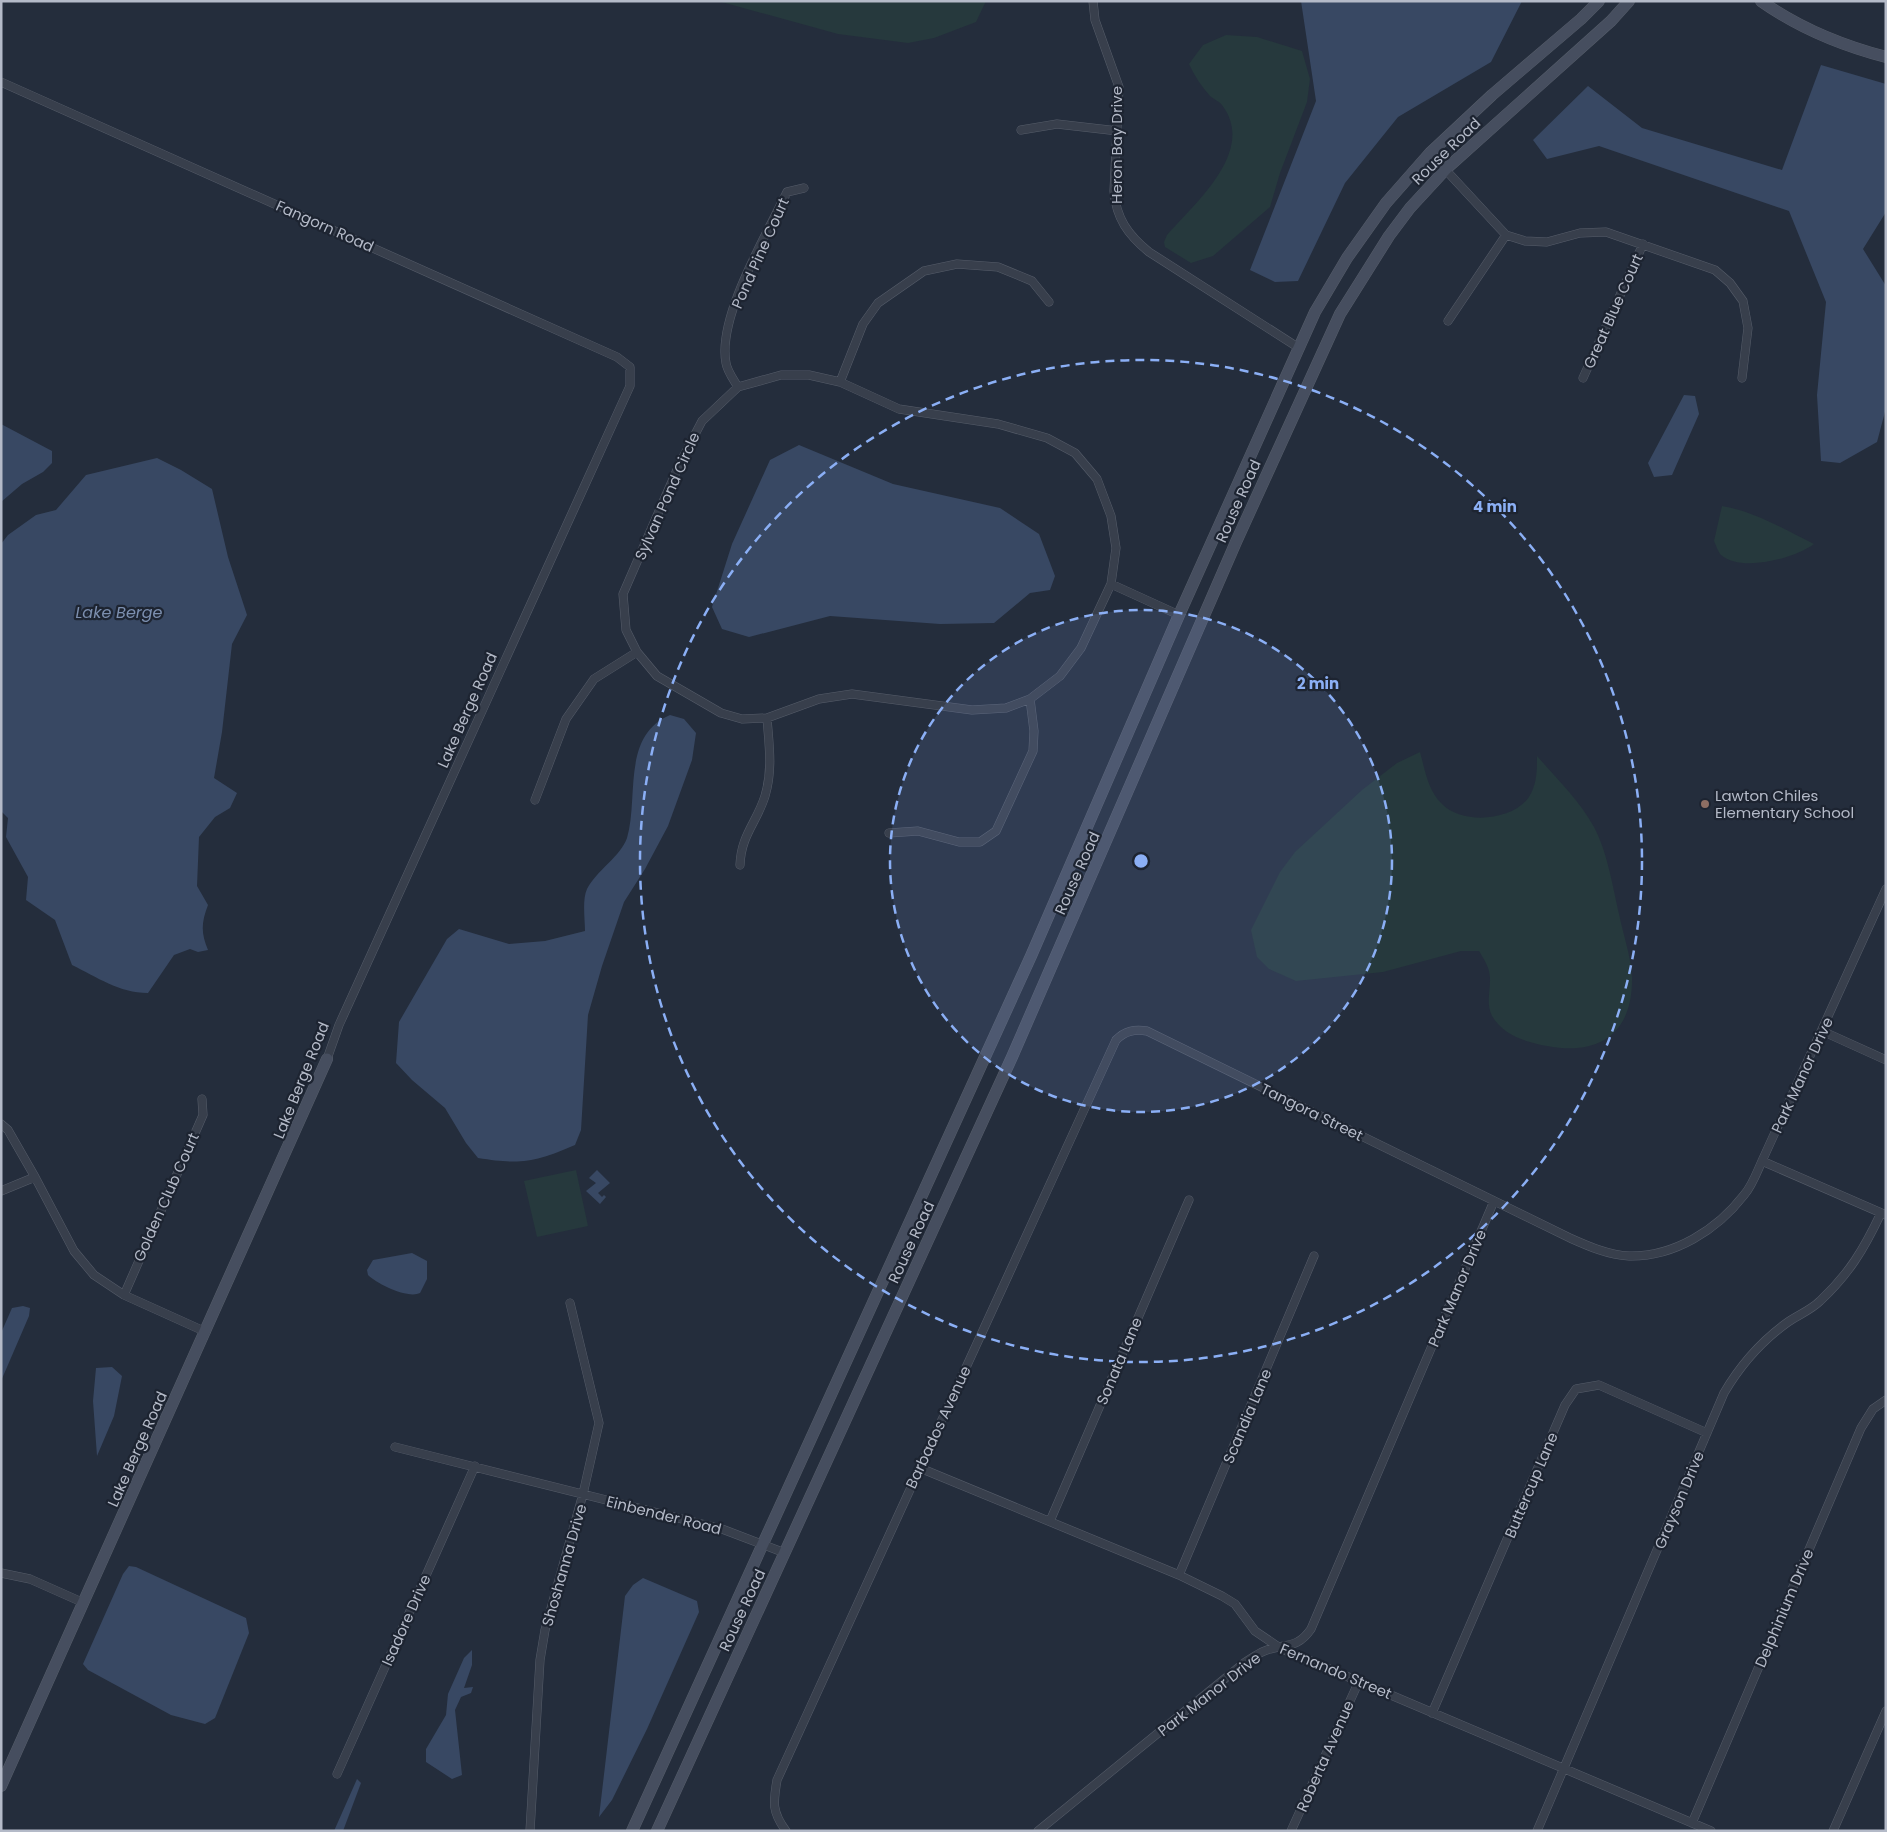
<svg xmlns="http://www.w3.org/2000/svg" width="1887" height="1832" font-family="Poppins,sans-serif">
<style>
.green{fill:#26393d}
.water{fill:#384863}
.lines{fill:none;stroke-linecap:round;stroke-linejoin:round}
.street-casing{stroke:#565d6a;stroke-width:9}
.secondary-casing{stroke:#565d6a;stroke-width:12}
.street{stroke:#383f4c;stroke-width:8}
.secondary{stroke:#464e5f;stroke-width:11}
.ring{fill:none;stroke:#8baff5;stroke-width:2.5;stroke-dasharray:9 6}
.education-dot{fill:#8d6e63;stroke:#1d2431;stroke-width:2}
.labels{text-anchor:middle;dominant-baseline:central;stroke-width:4.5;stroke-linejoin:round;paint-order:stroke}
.street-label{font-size:15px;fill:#b4bac8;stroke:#1d2431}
.poi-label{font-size:15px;fill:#b4bac8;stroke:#1d2431;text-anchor:start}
.water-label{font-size:16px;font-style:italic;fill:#7c8faf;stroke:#1d2431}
.centre{fill:#8baff5;stroke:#1d2431;stroke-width:2.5}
.ring-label{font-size:15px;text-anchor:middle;font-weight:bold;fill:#8baff5;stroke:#1d2431;stroke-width:4.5;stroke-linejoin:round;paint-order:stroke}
</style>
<rect width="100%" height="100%" fill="#242d3c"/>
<path class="green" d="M 718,1 L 986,1 L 976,22 L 934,38 L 908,43 L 838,34 Z
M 1226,35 L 1257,37 L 1302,51 L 1310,79 L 1307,102 L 1280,173 L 1270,207 L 1213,256 L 1191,263 L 1165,247 L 1164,242 L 1167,235 C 1195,203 1257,151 1222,105 C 1219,101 1213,99 1210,96 C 1201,86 1194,75 1189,64 L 1203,45 Z
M 1722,506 C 1754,511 1785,530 1814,544 C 1795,558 1742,573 1721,555 C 1718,552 1716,545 1714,541 Z
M 1420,752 C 1425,770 1428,791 1442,804 C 1462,825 1513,821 1529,797 C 1537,784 1537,771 1537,756 C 1557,779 1579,800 1594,827 C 1607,851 1613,887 1619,914 C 1623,934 1631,956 1632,977 C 1633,1033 1600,1056 1547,1046 C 1526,1042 1504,1036 1492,1016 C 1484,1000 1494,983 1488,968 C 1486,962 1482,956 1479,951 L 1461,951 L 1383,972 L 1296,981 L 1269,969 L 1257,957 L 1251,930 L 1280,872 L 1295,852 L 1362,790 L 1397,763 Z
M 576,1170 L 588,1226 L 537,1237 L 524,1181 Z"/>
<path class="water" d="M 1301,1 L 1522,1 L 1491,62 L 1398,117 L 1345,183 L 1298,281 L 1275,282 L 1250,270 L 1316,101 Z
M 1821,65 L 1886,84 L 1886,212 L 1863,249 L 1886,286 L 1886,408 L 1877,442 L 1840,463 L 1821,461 L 1817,395 L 1826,302 L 1789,211 L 1599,146 L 1547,159 L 1533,140 L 1588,86 L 1642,128 L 1782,170 Z
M 1684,395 L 1695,396 L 1699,414 L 1672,475 L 1654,477 L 1648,463 Z
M 1,424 L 52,451 L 52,463 L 43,472 L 22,484 L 1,502 Z
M 799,445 L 893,484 L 1000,508 L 1039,534 L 1055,576 L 1050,590 L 1030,593 L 994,623 L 940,624 L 830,616 L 749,637 L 722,629 L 712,607 L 732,544 L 770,460 Z
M 157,458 L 181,470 L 212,489 L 228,557 L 247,615 L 232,644 L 222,732 L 214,778 L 237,793 L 230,808 L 215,817 L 199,837 L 197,886 L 208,905 C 201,923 201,933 208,950 L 198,952 L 190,949 L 174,955 L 148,993 C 119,993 97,977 72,965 L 55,920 L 26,900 L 28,877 L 6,837 L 8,818 L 1,811 L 1,544 L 8,535 L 36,515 L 56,510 L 86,475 Z
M 670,715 L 684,719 L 696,733 L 692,760 L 668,826 L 645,869 L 624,902 L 602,966 L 588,1015 L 581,1130 L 575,1145 C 535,1162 522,1165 478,1158 L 466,1143 L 445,1108 L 412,1080 L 396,1063 L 399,1022 L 447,939 L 459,929 L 509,944 L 545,941 L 585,931 C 585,919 582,900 587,889 C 596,871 621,856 627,838 C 639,798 621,736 670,715 Z
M 597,1170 L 610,1183 L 598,1193 L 602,1197 L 604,1195 L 606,1197 L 600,1204 L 586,1191 L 596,1183 L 589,1178 Z
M 412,1253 L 427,1261 L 427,1279 L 420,1293 C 408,1299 377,1284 368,1275 L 367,1270 L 373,1260 Z
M 23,1306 L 30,1308 L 29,1316 L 1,1381 L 1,1333 L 12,1308 Z
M 112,1367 L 122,1376 L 114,1416 L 97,1456 L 93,1401 L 96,1368 Z
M 129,1566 L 136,1567 L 246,1618 L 249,1633 L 215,1718 L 205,1724 L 171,1715 L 88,1670 L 83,1664 L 123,1574 Z
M 643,1578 L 697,1601 L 699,1612 L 647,1729 L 612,1800 L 599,1817 L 625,1596 L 633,1585 Z
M 472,1650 L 472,1665 L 464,1688 L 473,1687 L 471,1693 L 461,1697 L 455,1710 L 462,1775 L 452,1779 L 426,1762 L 426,1749 L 446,1715 L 448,1694 L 464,1658 Z
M 357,1779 L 361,1783 L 343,1831 L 334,1831 Z"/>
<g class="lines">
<g class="street-casing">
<path id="street" d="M 1093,1 L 1095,20 L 1119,87 L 1114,191 C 1116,218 1128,235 1149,252 L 1299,348
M 1,82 L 617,357 L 630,367 L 630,386 L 339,1025 L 327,1059
M 1021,130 L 1057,124 L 1118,131
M 1430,153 L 1506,235 L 1525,241 L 1547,242 L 1580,233 L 1606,232 L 1715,270 L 1730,283 L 1743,301 L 1748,328 L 1742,378
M 1448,321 L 1506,235
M 781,375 L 809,375 L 840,382 L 899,409 L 998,424 L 1047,438 L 1075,453 L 1097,479 L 1111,516 L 1116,548 L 1111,584 L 1081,648 L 1060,676 L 1030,699 L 1006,708 L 972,710 L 852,694 L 819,699 L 767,718 L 742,719 L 721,713 L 657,676 L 637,652 L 626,630 L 623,594 L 680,463 L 702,421 L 738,387 Z
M 1583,378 L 1643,244
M 840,382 L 863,324 L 878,303 L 924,271 L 957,264 L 998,267 L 1032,281 L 1049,302
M 738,387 C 734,380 727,371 726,363 C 717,317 767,234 787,192 L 804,188
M 1111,584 L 1179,615
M 535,800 L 566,719 L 594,679 L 637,652
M 889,833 L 918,831 L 959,842 L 980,842 L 996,831 L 1033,751 L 1034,731 L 1030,699
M 740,865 C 741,835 757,822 765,796 C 773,769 769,745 767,718
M 1822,1031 L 1886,1060
M 1,1124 L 8,1130 L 35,1177 L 74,1251 L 94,1275 L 124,1295 L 206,1332
M 1762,1161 L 1886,1215
M 1,1191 L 35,1177
M 124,1295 L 203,1115 L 202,1099
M 395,1447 L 722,1529 L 785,1553
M 920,1468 L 1179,1575 L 1222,1596 L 1235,1604 L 1255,1631 L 1280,1648 L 1711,1831
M 1050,1521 L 1189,1200
M 1,1573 L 30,1579 L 84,1603
M 1179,1575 L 1314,1256
M 1432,1713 L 1565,1405 L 1576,1389 L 1599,1385 L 1707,1433
M 337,1774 L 475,1466
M 1692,1823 L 1861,1428 L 1873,1409 L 1886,1400
M 530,1831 L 540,1660 L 545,1630 L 583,1494 L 599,1423 L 570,1303
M 786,1831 C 772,1812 773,1803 777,1780 L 1116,1040 C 1125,1031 1134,1029 1147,1031 L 1570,1238 C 1588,1246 1608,1255 1629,1256 C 1674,1257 1717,1230 1744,1195 C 1752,1186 1757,1172 1762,1161 L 1886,889
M 1038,1831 L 1244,1663 C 1250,1659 1256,1655 1262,1652 C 1283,1642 1296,1651 1311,1629 L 1494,1201
M 1291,1831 L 1359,1681
M 1537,1831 L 1724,1393 C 1741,1364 1760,1342 1788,1322 C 1798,1315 1811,1310 1820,1301 C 1849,1274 1864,1249 1881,1213
M 1833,1831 L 1886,1711"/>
</g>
<g class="secondary-casing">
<path id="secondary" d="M 1761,1 C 1799,28 1840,45 1886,57
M 1,1786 L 327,1059
M 632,1831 L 1031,956 L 1179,615 L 1315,312 L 1347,258 L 1386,203 L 1430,153 L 1492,95 L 1581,19 L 1599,1
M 657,1831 L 1012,1057 L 1236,542 L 1340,314 L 1389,236 L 1410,208 L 1446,169 L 1611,21 L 1629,1"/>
</g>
<use href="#street" class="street"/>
<use href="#secondary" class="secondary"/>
</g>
<circle cx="1141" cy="861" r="251" fill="#8baff5" fill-opacity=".12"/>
<g class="ring">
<circle cx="1141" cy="861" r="251"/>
<circle cx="1141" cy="861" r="501"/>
</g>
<circle class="education-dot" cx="1705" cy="804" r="5"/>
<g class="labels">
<g class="street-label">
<text transform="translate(1116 145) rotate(-90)">Heron Bay Drive</text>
<text transform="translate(1446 151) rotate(-44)">Rouse Road</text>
<text transform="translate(325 226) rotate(24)">Fangorn Road</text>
<text transform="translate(760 253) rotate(-66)">Pond Pine Court</text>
<text transform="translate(1613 311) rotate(-66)">Great Blue Court</text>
<text transform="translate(667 496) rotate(-66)">Sylvan Pond Circle</text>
<text transform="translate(1238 501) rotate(-66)">Rouse Road</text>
<text transform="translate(467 710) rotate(-66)">Lake Berge Road</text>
<text transform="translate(1077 873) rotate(-66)">Rouse Road</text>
<text transform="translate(1802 1075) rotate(-65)">Park Manor Drive</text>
<text transform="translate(301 1080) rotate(-68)">Lake Berge Road</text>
<text transform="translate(1312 1112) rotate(26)">Tangora Street</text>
<text transform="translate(166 1197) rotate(-66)">Golden Club Court</text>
<text transform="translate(911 1242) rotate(-65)">Rouse Road</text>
<text transform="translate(1457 1288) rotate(-67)">Park Manor Drive</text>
<text transform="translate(1119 1361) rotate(-67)">Sonata Lane</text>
<text transform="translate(1247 1416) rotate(-67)">Scandia Lane</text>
<text transform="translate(938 1427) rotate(-65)">Barbados Avenue</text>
<text transform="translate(137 1449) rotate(-66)">Lake Berge Road</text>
<text transform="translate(1531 1485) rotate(-67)">Buttercup Lane</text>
<text transform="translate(1679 1500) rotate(-67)">Grayson Drive</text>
<text transform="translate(664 1515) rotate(14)">Einbender Road</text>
<text transform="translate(564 1565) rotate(-74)">Shoshanna Drive</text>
<text transform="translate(1784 1608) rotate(-67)">Delphinium Drive</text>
<text transform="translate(742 1610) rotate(-65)">Rouse Road</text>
<text transform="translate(406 1620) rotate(-66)">Isadore Drive</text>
<text transform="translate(1336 1671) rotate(23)">Fernando Street</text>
<text transform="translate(1209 1694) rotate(-38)">Park Manor Drive</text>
<text transform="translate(1325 1756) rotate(-66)">Roberta Avenue</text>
</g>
<g class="poi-label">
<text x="1715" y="795">Lawton Chiles<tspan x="1715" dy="17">Elementary School</tspan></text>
</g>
<g class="water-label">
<text x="119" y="612">Lake Berge</text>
</g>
</g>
<circle cx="1141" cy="861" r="8" class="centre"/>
<g class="ring-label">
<text x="1495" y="512">4 min</text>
<text x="1318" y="689">2 min</text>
</g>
<rect width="1887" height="1832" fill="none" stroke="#b4bac8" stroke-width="5"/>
</svg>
